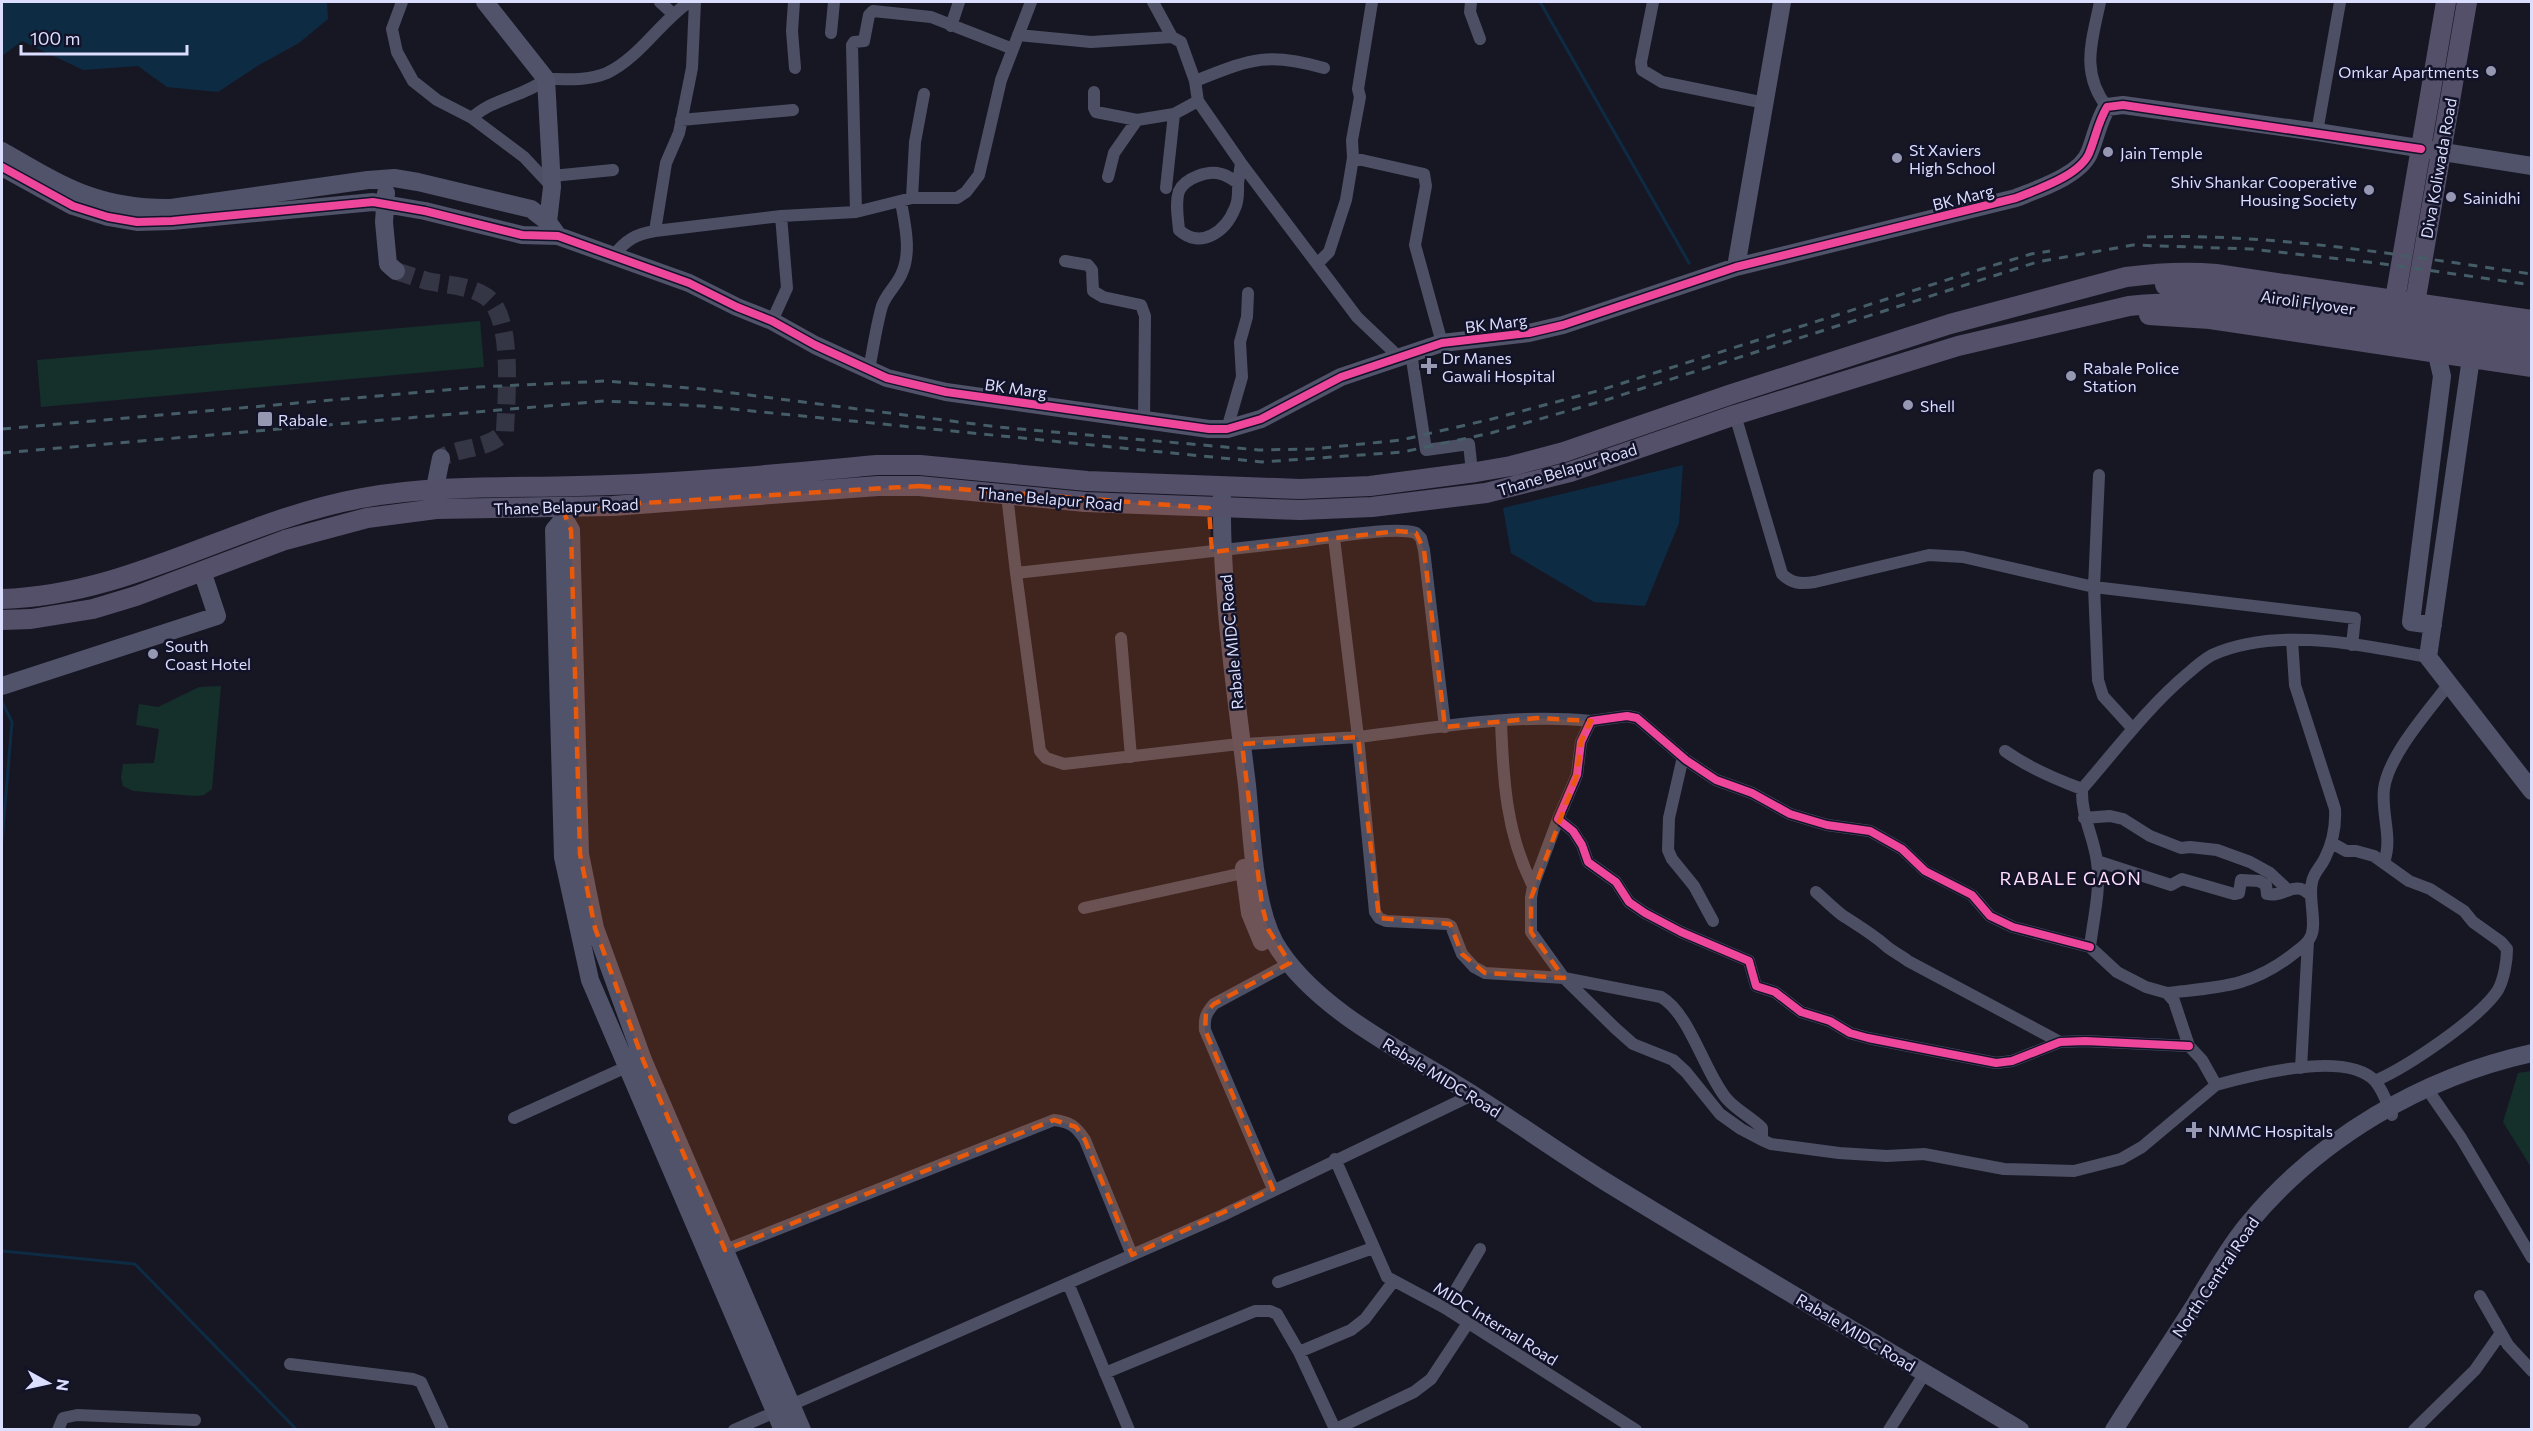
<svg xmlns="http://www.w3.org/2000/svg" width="2533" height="1431" font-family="Commissioner,sans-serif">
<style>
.green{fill:#152f2b}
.water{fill:#0e2b44}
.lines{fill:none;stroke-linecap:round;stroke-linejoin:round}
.stream{stroke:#0e2b44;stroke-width:3}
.secondary-tunnel{stroke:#343545;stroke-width:18;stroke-dasharray:18 9;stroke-linecap:butt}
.street{stroke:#4d5064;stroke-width:12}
.secondary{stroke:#50536a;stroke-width:18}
.primary{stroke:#54506a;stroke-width:20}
.rail{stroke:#445d67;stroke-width:3;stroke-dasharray:9 8;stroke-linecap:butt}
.cycleway-casing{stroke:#121229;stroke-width:11}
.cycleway{stroke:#ed469a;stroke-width:8}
.marked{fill:#e8590c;fill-opacity:0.2;stroke:#e8590c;stroke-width:4.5;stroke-dasharray:12 8;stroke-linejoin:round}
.poi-dot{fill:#9698b2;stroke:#121229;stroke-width:2}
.labels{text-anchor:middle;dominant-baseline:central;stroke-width:5;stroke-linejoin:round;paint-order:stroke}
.poi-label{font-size:16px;fill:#dbdefe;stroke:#121229;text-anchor:start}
.street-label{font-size:16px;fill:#dbdefe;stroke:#121229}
.neighbourhood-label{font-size:18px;letter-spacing:1.5px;fill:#feddf8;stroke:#121229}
</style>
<rect width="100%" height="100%" fill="#171724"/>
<path class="green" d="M 480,321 L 484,367 L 41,407 L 37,360 Z
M 221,686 L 212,789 L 204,795 L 196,796 L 133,791 L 123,786 L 121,778 L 123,764 L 154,763 L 159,729 L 136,725 L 139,704 L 158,707 L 199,687 Z
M 2531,1071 L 2532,1071 L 2531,1167 L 2503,1122 L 2518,1073 Z"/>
<path class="water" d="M 2,2 L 327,2 L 328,19 L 299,43 L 259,65 L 218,92 L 167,87 L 138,66 L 83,70 L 22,41 L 2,56 Z
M 1683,465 L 1679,523 L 1645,606 L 1594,602 L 1511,553 L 1503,508 Z"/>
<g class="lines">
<path class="stream" d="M 1540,2 L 1689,263
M 2,702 L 12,722 L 2,841
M 2,1251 L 135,1264 L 297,1430"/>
<path class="secondary-tunnel" d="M 396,271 C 406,274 416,278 427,281 C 445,285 468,285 485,296 C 515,314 506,401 505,432 C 488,450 462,446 441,458"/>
<path class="street" d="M 402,2 L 392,29 L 397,52 L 413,81 L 437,100 L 472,118 L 524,157 L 552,187
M 660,2 L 672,13
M 794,2 L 792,31 L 795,68
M 1153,2 L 1172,37
M 1471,2 L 1470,12 L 1480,39
M 1653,2 L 1641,62 L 1642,70 L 1662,82 L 1765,103
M 2100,2 C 2092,41 2080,72 2107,107
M 951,26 L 959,2
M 831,33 L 834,2
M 1018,35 L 1091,42 L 1172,37 L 1181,42 L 1195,81 L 1198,101 L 1241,163 L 1357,317 L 1399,357
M 1195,81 C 1249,60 1266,51 1324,68
M 1094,92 L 1094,108 L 1096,112 L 1137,120
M 472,118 C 493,98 524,97 546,79 C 566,79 588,81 607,73 C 639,58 660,22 689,2
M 681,120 L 793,110
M 2317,132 L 2340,2
M 1353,158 L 1424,174 L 1426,186 L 1415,245 L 1442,343
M 552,176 L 613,170
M 1108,177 L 1114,153 L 1137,120 L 1174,114 L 1198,101
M 1238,183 C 1238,191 1239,200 1235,208 C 1226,231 1201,250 1179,230 C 1178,218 1175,203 1179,191 C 1185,178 1208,170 1221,174 C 1227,175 1233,180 1238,183 L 1241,163
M 1166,188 L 1174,114
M 912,198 L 915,142 L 924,94
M 856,212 L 852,45 L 854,42 L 864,41 L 869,15 L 873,11 L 931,17 L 1013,49
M 655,231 L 666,163 L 679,133 L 692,68 L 695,2
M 614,255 C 626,240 636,234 655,231 L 781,216 L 856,212 L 912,198 L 957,198 L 966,192 L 979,175 L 1001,80 L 1031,2
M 1065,261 L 1088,265 L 1092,270 L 1093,291 L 1103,297 L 1141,305 L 1145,316 L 1144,420
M 1317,264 L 1329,252 L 1346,200 L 1353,158 L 1352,140 L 1360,97 L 1358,89 L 1372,2
M 772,321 L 787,288 L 781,216
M 1411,353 L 1426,450 L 1469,444 L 1472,472
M 869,370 C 873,349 876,327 882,306 C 886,294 896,286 901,275 C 912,253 905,225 901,202
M 1735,415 L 1782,574 C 1792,584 1801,584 1815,582 L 1929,555 L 1963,557 L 2094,587 L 2355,618 L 2352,645
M 1227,429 L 1242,377 L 1240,342 L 1247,317 L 1248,293
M 2099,475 L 2094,587 L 2098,680 L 2103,696 L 2133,729
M 1007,495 L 1016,573
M 1334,538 L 1358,737 L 1230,745 L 1064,764 L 1046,758 L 1040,751 L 1016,573 C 1111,562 1207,552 1303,541 C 1330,538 1393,526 1416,533 L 1421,538 L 1424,550 L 1445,727
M 1121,638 L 1131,757
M 1501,721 C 1503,778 1506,834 1533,886
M 1591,721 C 1513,713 1435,728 1358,737 L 1375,912 L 1379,918 L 1386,921 L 1447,924 L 1451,926 L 1462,954 L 1474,967 L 1485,973 L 1564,978 L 1661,997 C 1690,1014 1704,1071 1726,1098 C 1736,1110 1751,1117 1762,1128 L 1762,1140 L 1771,1144 L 1839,1153 L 1887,1156 L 1924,1154 L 2004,1169 L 2074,1171 L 2121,1159 L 2142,1147 L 2216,1085
M 2005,751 C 2029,768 2055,779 2082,789
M 1683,757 L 1669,818 L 1668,850 L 1672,859 L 1694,886 L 1713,921
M 2084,818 L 2110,816 L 2123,819 L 2150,836 L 2181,848 L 2190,847 L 2217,850 L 2250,862 L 2270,873 L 2288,890
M 1558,819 L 1533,886 L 1531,898 L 1531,932 L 1564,978 L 1615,1028 L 1633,1044 L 1673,1060 L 1686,1072 L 1720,1114 L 1741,1129 L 1762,1140
M 2332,843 L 2346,851 L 2356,851 L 2374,856 L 2409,881 L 2430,889 L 2464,911 L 2473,922 L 2501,942 L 2507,949 C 2507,961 2504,979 2498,990 C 2479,1019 2407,1067 2375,1081
M 2097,861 L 2171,885 L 2182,879 L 2234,894 L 2239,893 L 2241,880 L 2259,881 L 2266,885 L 2267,894 C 2284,898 2295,879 2310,895
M 2384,862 C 2393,838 2381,814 2384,789 C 2388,756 2429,710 2449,684
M 1816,892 C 1825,900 1833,908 1842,915 C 1857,925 1871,933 1885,945 C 1891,951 1901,955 1908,961 L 2060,1042
M 1084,908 L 1252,871
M 2090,947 L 2013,927 L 1990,916 L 1972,895 L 1925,871 L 1902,849 L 1870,831 L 1827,825 L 1790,814 L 1752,793 L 1716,780 L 1686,760 L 1637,718 L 1627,716 L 1591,721 L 1581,742 L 1577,775 L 1558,819 L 1573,831 L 1582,845 L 1588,862 L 1616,882 L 1629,902 L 1645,913 L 1681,932 L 1749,961 L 1756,986 L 1775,992 L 1801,1012 L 1830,1021 L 1850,1033 L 1868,1038 L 1996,1063 L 2012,1061 L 2060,1042 L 2085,1041 L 2189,1046
M 2167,993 C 2218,987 2249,988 2292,955 C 2298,950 2308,944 2311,936 C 2317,923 2308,898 2312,882 C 2314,872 2321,867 2325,858 C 2333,842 2336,827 2335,809 L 2295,685 L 2292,640
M 2301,1068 L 2308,941
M 2432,1096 L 2461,1138 L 2532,1258
M 2392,1115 C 2388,1105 2383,1090 2375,1081 C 2346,1050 2252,1075 2216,1085 L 2202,1060 L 2189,1046 L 2174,1001 L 2167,993 L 2146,987 L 2117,972 L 2090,947 C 2093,920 2101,890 2097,862 C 2094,837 2081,816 2082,789 C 2116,750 2147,708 2187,674 C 2194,668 2203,660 2212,655 C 2277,626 2361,645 2428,657
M 514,1118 L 633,1064
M 1335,1159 L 1387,1277 L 1445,1308 L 1636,1430
M 1273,1189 L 1205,1030 C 1204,1018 1206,1013 1214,1004 L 1290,963
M 725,1250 L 1054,1120 C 1070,1122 1076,1126 1085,1140 L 1132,1255
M 1278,1282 L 1373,1248
M 1068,1283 L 1129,1430
M 2480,1296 L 2508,1345 L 2532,1371
M 1445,1308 L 1480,1249
M 1299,1352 L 1335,1429
M 290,1364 L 413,1379 L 421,1382 L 443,1430
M 1105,1373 L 1255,1311 L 1270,1311 L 1277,1314 L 1299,1352 L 1351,1330 L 1365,1319 L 1393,1282
M 58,1430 L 63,1418 L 77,1415 L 195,1420
M 734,1430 L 1223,1215 L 1472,1095
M 1334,1430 L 1414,1392 L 1431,1379 L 1468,1323
M 1889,1430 L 1925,1373
M 2414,1430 L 2475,1370 L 2501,1333"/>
<path class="secondary" d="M 485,2 L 546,79 L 552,187 L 548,222
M 2,151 C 63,186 97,209 171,208 L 368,180 L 394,178 L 418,182 L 531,209 L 548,222 L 558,236
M 2,167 L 73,206 L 108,217 L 137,222 L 172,221 L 373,202 L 425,211 L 522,235 L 558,236 L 689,283 L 737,307 L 772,321 L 815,345 L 887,378 L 946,392 L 1209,429 L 1227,429 L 1261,419 L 1341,377 L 1442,343 L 1529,333 L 1563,325 L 1736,267 L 2016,198 C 2038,189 2082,175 2090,151 C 2096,136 2098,122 2107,107 L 2123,105 L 2317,132 L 2532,166
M 386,193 L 384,222 L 388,264 L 396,271
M 1736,267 L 1782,2
M 2428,341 L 2438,359 L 2442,376 L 2411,622 L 2433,625
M 2471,358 L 2428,657 L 2532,791
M 1222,487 C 1220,587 1235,687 1247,785 C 1252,832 1253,913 1280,951 C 1323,1015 1411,1055 1475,1096 C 1519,1124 1561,1154 1606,1182 C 1743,1266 1882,1347 2020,1430
M 435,488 L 441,458
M 562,508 L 564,518 L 571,530 L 580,854 L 595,928 L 643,1060 L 802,1430
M 564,518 L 554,530 L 563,857 L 590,980 L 783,1430
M 2,686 L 217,616 L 202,571
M 1244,868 L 1250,913 L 1262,942
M 2114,1430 C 2141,1387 2169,1346 2196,1303 C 2212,1277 2228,1248 2248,1224 C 2319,1138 2423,1077 2532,1053"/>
<path class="primary" d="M 2165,285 L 2214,288 L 2532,335
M 2393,311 L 2446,2
M 2417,314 L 2415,303 L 2467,2
M 2149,315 L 2210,319 L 2532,367
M 2,599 C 132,595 236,521 362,498 C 444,483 528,489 611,485 C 700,482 789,473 877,465 L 920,465 L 1087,481 L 1300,489 L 1370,486 L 1476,472 L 1511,466 L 1564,452 L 1729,395 L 1950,324 L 2126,277 C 2156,273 2185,271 2216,274 L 2532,320
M 2,620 L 31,619 L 93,609 L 136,596 L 285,540 L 367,518 L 436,509 L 613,506 L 878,486 L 919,486 L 1085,502 L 1300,510 L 1372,507 L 1486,493 L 1570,472 L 1735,415 L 1958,346 L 2129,306 C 2157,303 2183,302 2212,305 L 2532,352"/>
<path class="rail" d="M 2147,237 C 2276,233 2404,256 2532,274
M 2,429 L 479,387 L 606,381 L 702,389 L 998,427 L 1259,450 L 1313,449 L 1401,440 L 1492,419 L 1601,390 L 1978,270 L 2031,254 L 2050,251
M 2,453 L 604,401 L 702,406 L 1262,462 L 1403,452 L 1491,433 L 1606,400 L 2037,262 L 2133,245 L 2251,249 L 2377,263 L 2532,285"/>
<g class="cycleway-casing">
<path id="cycleway" d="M 2,167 L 73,206 L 108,217 L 137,222 L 172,221 L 373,202 L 425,211 L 522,235 L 558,236 L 689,283 L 737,307 L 772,321 L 815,345 L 887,378 L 946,392 L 1209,429 L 1227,429 L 1261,419 L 1341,377 L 1442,343 L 1529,333 L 1563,325 L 1736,267 L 2016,198 C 2038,189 2082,175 2090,151 C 2096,136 2098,122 2107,107 L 2123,105 L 2421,149
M 2090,947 L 2013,927 L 1990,916 L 1972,895 L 1925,871 L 1902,849 L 1870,831 L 1827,825 L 1790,814 L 1752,793 L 1716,780 L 1686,760 L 1637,718 L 1627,716 L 1591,721 L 1581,742 L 1577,775 L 1558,819 L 1573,831 L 1582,845 L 1588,862 L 1616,882 L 1629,902 L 1645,913 L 1681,932 L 1749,961 L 1756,986 L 1775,992 L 1801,1012 L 1830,1021 L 1850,1033 L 1868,1038 L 1996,1063 L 2012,1061 L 2060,1042 L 2085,1041 L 2189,1046"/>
</g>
<use href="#cycleway" class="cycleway"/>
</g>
<path class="marked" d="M 919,486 L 1209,508 L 1212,552 L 1398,531 L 1416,533 L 1424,550 L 1445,727 L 1537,718 L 1591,721 L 1581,742 L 1577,775 L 1531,898 L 1531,932 L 1564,978 L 1485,973 L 1462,954 L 1450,924 L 1379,918 L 1358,737 L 1242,744 L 1262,905 L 1268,929 L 1290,963 L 1214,1004 L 1206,1012 L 1205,1030 L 1273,1189 L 1132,1255 L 1085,1140 L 1076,1127 L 1054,1120 L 725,1250 L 643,1060 L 595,928 L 580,854 L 571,530 L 562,508 Z"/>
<g class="poi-dot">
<circle cx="2491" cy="71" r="6"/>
<circle cx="2108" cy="152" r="6"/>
<circle cx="1897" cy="158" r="6"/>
<circle cx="2369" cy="190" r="6"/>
<circle cx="2451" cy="197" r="6"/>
<path d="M1426 357h6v6h6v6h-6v6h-6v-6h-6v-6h6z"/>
<circle cx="2071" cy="376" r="6"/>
<circle cx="1908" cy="405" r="6"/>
<rect x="257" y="411" width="16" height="16" rx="3"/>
<circle cx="153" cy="654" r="6"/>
<path d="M2191 1121h6v6h6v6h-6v6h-6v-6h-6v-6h6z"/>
</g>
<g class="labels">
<g class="poi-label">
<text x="2479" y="71" text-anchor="end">Omkar Apartments</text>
<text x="1909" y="149">St Xaviers<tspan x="1909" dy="18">High School</tspan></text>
<text x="2120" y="152">Jain Temple</text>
<text x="2357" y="181" text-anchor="end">Shiv Shankar Cooperative<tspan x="2357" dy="18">Housing Society</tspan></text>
<text x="2463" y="197">Sainidhi</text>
<text x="1442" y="357">Dr Manes<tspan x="1442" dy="18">Gawali Hospital</tspan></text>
<text x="2083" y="367">Rabale Police<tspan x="2083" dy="18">Station</tspan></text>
<text x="1920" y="405">Shell</text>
<text x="278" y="419">Rabale</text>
<text x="165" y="645">South<tspan x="165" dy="18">Coast Hotel</tspan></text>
<text x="2208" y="1130">NMMC Hospitals</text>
</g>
<g class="street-label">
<text transform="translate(2438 168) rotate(-80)">Diva Koliwada Road</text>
<text transform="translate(1963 197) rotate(-14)">BK Marg</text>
<text transform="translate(2308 302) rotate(8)">Airoli Flyover</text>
<text transform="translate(1496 323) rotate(-7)">BK Marg</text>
<text transform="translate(1016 388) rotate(8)">BK Marg</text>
<text transform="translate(1567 469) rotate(-17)">Thane Belapur Road</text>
<text transform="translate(1050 498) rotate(5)">Thane Belapur Road</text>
<text transform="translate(566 506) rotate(-2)">Thane Belapur Road</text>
<text transform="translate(1231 642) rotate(-95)">Rabale MIDC Road</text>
<text transform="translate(1442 1077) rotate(32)">Rabale MIDC Road</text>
<text transform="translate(2215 1277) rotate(-56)">North Central Road</text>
<text transform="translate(1496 1323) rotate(32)">MIDC Internal Road</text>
<text transform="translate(1856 1332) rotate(31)">Rabale MIDC Road</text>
</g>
<g class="neighbourhood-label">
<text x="2071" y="878">RABALE GAON</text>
</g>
</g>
<rect width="2533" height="1431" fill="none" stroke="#dbdefe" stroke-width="6"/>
<g transform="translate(48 1383) rotate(98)" stroke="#121229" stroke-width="4.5" paint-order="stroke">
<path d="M0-4.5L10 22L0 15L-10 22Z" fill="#dbdefe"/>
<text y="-9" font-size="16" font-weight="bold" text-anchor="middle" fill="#dbdefe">N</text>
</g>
<path d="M21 45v9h166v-9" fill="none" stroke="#dbdefe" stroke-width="3"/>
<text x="30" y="45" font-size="18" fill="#dbdefe" stroke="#121229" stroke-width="4.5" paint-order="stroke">100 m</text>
</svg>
